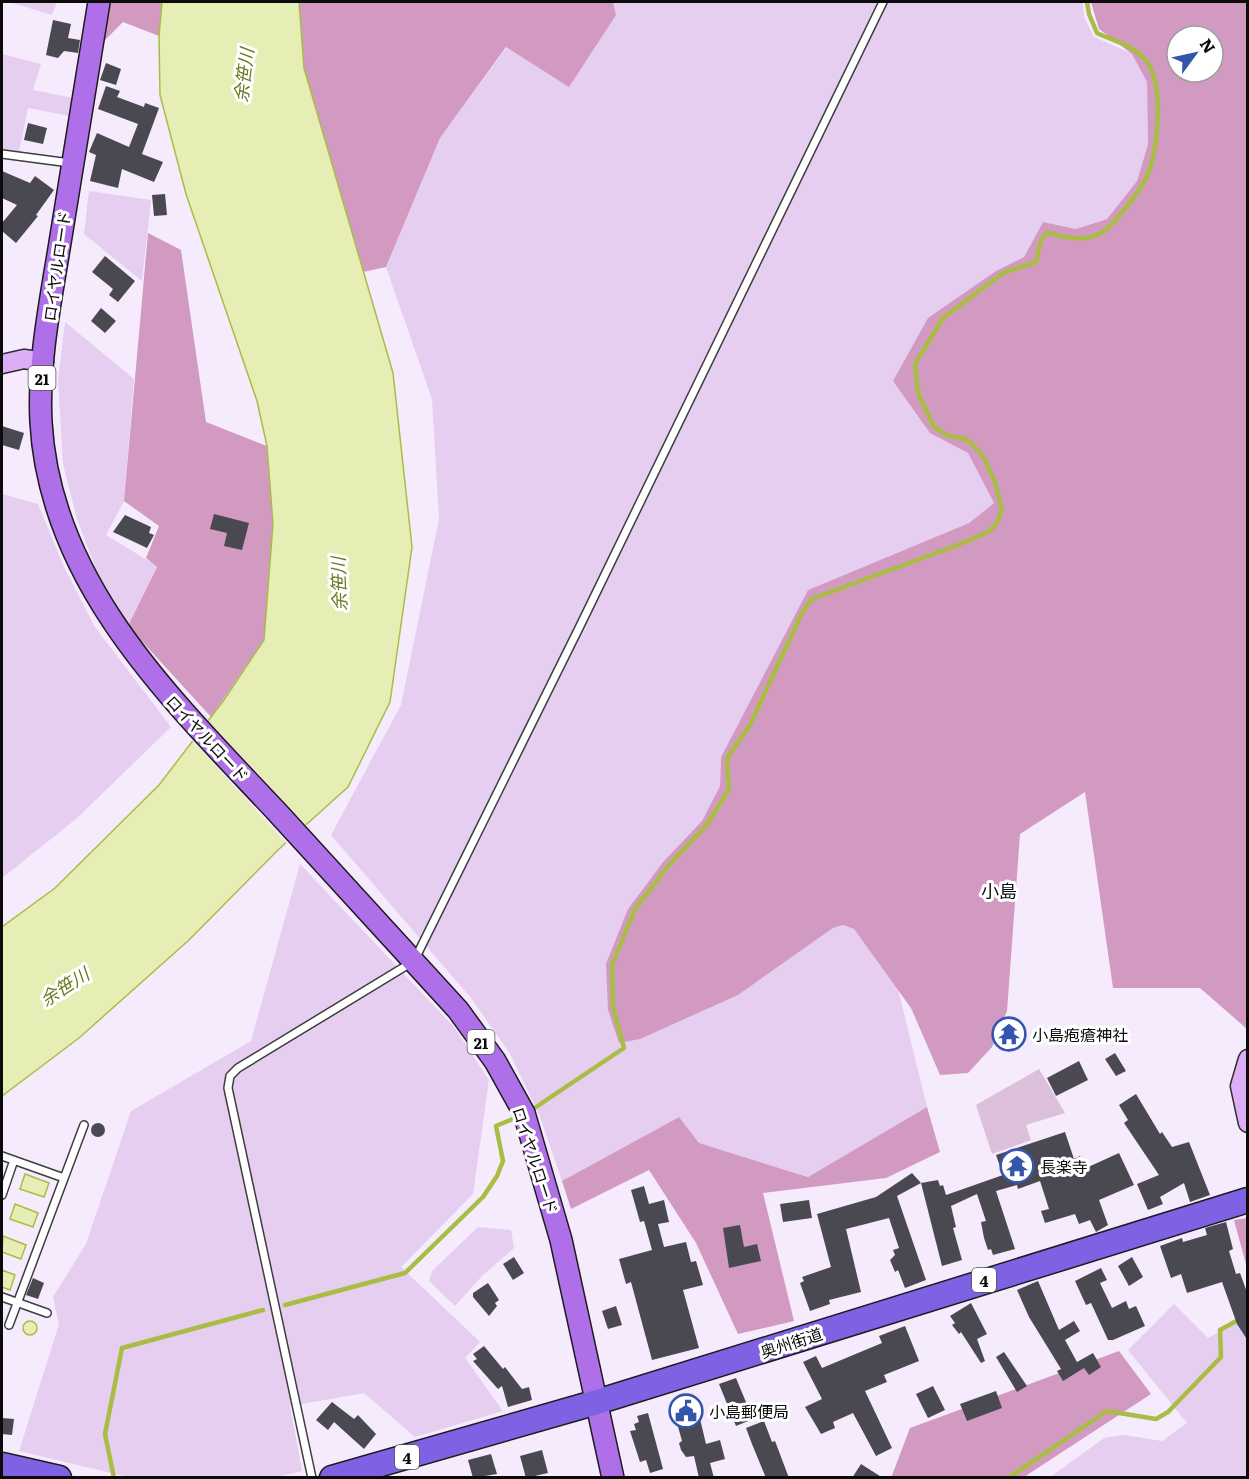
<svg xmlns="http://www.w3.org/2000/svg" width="1249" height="1479" font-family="Literata,'Noto Sans JP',serif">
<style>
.farmland{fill:#e5cef0}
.forest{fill:#d29ac0;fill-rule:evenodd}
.cemetery{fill:#dcbfd9}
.water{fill:#e7eeb5;stroke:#a9bd45;stroke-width:1.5}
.pier{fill:#f5ebfd}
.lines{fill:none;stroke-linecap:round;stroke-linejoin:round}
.stream{stroke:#a9bd45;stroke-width:4.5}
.building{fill:#4a4952}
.lane-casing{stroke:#3e3e3e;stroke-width:10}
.secondary-casing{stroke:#2d2d2d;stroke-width:21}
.primary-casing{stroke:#1c1c1c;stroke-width:24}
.highway-casing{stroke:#1c1c1c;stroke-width:27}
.lane{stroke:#fff;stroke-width:7}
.secondary{stroke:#ddadf6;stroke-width:18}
.primary{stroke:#af6fe9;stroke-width:21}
.highway{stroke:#7f62e4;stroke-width:24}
.labels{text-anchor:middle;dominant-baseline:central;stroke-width:6;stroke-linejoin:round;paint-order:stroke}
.shield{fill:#fff;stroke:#545454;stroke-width:1.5}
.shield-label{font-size:15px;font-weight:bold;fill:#0b0b0b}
.street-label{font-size:16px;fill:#0b0b0b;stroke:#fff}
.poi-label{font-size:16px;fill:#0b0b0b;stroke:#fff;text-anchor:start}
.water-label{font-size:18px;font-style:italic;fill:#697b20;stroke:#fff}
.neighbourhood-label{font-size:18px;fill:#0b0b0b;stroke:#fff}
</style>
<rect width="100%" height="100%" fill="#f5ebfd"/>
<path class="farmland" d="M 9,2 L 57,2 L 52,15 Z
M 613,2 L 1083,2 L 1084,17 L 1094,37 L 1133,54 L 1147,82 L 1148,144 L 1137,181 L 1107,219 L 1076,229 L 1043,222 L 1024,257 L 996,271 L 930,433 L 968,453 L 994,503 L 969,523 L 808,590 L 721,757 L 720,786 L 702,821 L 663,862 L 628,909 L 738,995 L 833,928 L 843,925 L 854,929 L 898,989 L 927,1107 L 808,1177 L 699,1143 L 679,1117 L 562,1181 L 539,1114 L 509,1052 L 471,998 L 331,835 L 401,705 L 439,519 L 432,399 L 386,267 L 440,138 L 507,47 L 616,15 Z
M 2,54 L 41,64 L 33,90 L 74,98 L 70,116 L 28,108 L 19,152 L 2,150 Z
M 89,191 L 151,200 L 142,281 L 84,234 Z
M 65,322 L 134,379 L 124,501 L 106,535 L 157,566 L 128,626 L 99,577 L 77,519 L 63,464 L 58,380 Z
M 2,494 L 38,504 L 64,567 L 95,627 L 171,727 L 76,819 L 2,878 Z
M 300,864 L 454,1027 L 489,1080 L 473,1194 L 401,1267 L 480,1342 L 465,1358 L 503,1411 L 415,1437 L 364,1393 L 290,1406 L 302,1471 L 277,1477 L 128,1477 L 19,1451 L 59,1324 L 53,1297 L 86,1244 L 131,1111 L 251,1041 Z
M 478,1227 L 511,1230 L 514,1248 L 483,1275 L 455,1306 L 429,1281 L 432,1271 Z
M 1174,1304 L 1208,1338 L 1247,1317 L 1247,1477 L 1049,1478 L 1104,1438 L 1124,1435 L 1162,1441 L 1187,1423 L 1128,1350 Z"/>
<path class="forest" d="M 110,2 L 162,2 L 159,36 L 123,22 L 103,42 Z
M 299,2 L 613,2 L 616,15 L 569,87 L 506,47 L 440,138 L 386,267 L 363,272 L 304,68 Z
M 1091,2 L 1247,2 L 1247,1029 L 1200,988 L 1113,988 L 1085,792 L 1020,834 L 1007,1011 L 992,1047 L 968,1073 L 940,1075 L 911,1008 L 854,929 L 843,925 L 833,928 L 738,995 L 640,1039 L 619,1043 L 608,1010 L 606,964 L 628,909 L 663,862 L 702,821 L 720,786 L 721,757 L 808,590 L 969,523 L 994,503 L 968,453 L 930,433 L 893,381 L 928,318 L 996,271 L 1024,257 L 1043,222 L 1076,229 L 1107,219 L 1137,181 L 1148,144 L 1147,82 L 1132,54 L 1099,29 ZM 1177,36 L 1213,36 L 1213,72 L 1177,72 Z
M 148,233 L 181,250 L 206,422 L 267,446 L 273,524 L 264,640 L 211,717 L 128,626 L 157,567 L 146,558 L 159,526 L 124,501 Z
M 927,1107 L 940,1152 L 886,1178 L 763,1193 L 794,1321 L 738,1334 L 696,1243 L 649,1170 L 571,1209 L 562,1181 L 679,1117 L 699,1143 L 808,1177 Z
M 1247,1218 L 1248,1218 L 1247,1268 L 1234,1220 Z
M 1119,1351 L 1151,1394 L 1024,1477 L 891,1478 L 910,1428 Z"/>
<path class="cemetery" d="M 1039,1069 L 1065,1113 L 1026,1125 L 1031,1140 L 992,1154 L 976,1105 Z"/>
<path class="water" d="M 162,2 L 299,2 L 304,68 L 393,373 L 412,547 L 390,702 L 348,787 L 279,849 L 189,940 L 79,1038 L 2,1096 L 2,927 L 55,888 L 159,785 L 224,700 L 264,640 L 273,524 L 267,446 L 257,401 L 186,194 L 160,95 L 159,36 Z
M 25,1174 L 49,1183 L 44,1197 L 20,1189 Z
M 15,1204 L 38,1213 L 33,1227 L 10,1219 Z
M 3,1236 L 26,1245 L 21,1259 L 2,1252 Z
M 2,1270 L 15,1275 L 10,1290 L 2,1287 Z
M23 1328a7 7 0 1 1 14 0a7 7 0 1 1-14 0Z"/>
<path class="pier" d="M 206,718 L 308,827 L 288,845 L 191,739 Z"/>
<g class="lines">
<path class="stream" d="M 530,1111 L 624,1048 L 613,1007 L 612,965 L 635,909 L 668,866 L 706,826 L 729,789 L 727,758 L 750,725 L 802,613 L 812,599 L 963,543 L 990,531 L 998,521 L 1002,509 L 995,482 L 983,456 L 968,440 L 949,436 L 934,427 L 918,393 L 915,364 L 943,318 L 1003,273 L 1036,262 L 1041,240 L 1048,232 C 1062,238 1086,242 1101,233 C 1114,225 1141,190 1147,176 C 1158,151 1163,91 1150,67 C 1140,47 1116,42 1097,33 L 1089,14 L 1087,2
M 285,1305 L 405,1273 L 483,1197 L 497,1176 L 503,1161 L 496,1126 L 520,1116
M 114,1478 L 105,1434 L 122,1348 L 263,1310
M 1008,1478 L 1107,1411 L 1156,1419 L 1168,1412 L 1221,1357 L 1220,1330 L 1240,1319"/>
</g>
<path class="building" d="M 53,20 L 71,24 L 68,38 L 80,40 L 78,53 L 64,51 L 58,58 L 46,55 Z
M 106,63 L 121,69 L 116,85 L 100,80 Z
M 106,86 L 120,91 L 117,97 L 144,107 L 145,103 L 159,108 L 142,154 L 163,162 L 154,182 L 122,169 L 118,188 L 90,181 L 96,155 L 89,152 L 97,133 L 129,147 L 138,124 L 98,109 Z
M 28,123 L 47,128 L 43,144 L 24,140 Z
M 2,171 L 30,183 L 35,176 L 54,190 L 36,215 L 38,216 L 16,243 L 2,231 L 2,223 L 17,205 L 2,198 Z
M 165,194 L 167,215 L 154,216 L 152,195 Z
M 105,256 L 135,281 L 118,302 L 109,295 L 113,289 L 92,272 Z
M 101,308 L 116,321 L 105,333 L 91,321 Z
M 2,426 L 24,433 L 19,450 L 2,445 Z
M 214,514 L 249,523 L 242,550 L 224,546 L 227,533 L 210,529 Z
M 125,515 L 151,527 L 149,533 L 154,535 L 147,548 L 113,532 Z
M 1012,1025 L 1018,1036 L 1006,1042 L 1001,1031 Z
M 1115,1053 L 1126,1071 L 1116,1076 L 1105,1059 Z
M 1079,1061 L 1088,1080 L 1056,1096 L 1047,1078 Z
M 1136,1094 L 1160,1134 L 1162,1132 L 1172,1147 L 1189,1142 L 1210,1195 L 1190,1202 L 1184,1183 L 1160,1197 L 1163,1204 L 1148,1210 L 1137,1184 L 1159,1175 L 1124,1123 L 1128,1120 L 1119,1105 Z
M91 1130a7 7 0 1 1 14 0a7 7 0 1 1-14 0Z
M 1065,1132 L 1074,1159 L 1080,1156 L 1086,1168 L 1119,1153 L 1134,1185 L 1099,1200 L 1108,1225 L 1096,1232 L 1090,1220 L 1079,1224 L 1075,1214 L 1045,1223 L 1041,1211 L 1049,1209 L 1040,1181 L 1018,1189 L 1017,1185 L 996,1191 L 1015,1249 L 993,1255 L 991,1249 L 988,1250 L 984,1238 L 981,1222 L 986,1221 L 977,1194 L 951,1206 L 956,1227 L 953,1228 L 962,1260 L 942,1266 L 921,1183 L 938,1180 L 940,1186 L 943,1185 L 946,1195 L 1003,1175 L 996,1155 Z
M 912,1173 L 921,1183 L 897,1196 L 926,1280 L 905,1288 L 898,1270 L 895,1272 L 890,1260 L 895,1255 L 893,1250 L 899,1248 L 889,1218 L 846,1229 L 861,1292 L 829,1300 L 830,1304 L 810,1311 L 800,1283 L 804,1281 L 802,1277 L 831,1267 L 817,1214 L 876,1197 Z
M 644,1186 L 649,1204 L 664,1200 L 669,1222 L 658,1224 L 664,1247 L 686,1242 L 691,1262 L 696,1261 L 703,1285 L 683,1290 L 699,1348 L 652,1360 L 631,1282 L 626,1284 L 619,1259 L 652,1250 L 644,1221 L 640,1222 L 631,1190 Z
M 809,1200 L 812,1218 L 783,1222 L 780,1204 Z
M 1226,1222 L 1233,1249 L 1229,1251 L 1236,1274 L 1240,1273 L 1248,1295 L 1248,1341 L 1237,1324 L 1222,1282 L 1187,1293 L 1181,1274 L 1171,1278 L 1160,1246 L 1182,1238 L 1183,1242 L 1207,1235 L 1205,1228 Z
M 740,1225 L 744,1247 L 757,1244 L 761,1261 L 729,1268 L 723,1228 Z
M 514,1257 L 524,1273 L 513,1280 L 503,1264 Z
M 1132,1257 L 1143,1277 L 1129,1286 L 1118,1266 Z
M 1101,1268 L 1107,1280 L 1100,1283 L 1112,1308 L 1126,1301 L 1129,1309 L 1136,1306 L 1145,1326 L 1113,1340 L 1108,1340 L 1091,1303 L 1086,1305 L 1075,1281 Z
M 33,1278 L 44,1283 L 38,1299 L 26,1295 Z
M 1038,1281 L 1059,1330 L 1074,1321 L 1080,1331 L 1065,1340 L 1077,1362 L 1093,1353 L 1101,1367 L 1089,1375 L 1084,1368 L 1063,1381 L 1057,1371 L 1061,1369 L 1029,1317 L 1017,1290 Z
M 488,1283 L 499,1300 L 495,1303 L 497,1306 L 489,1316 L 473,1297 L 473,1293 Z
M 971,1303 L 987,1334 L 977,1339 L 985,1361 L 981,1363 L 961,1332 L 959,1334 L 952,1325 L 955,1323 L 950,1316 Z
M 616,1306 L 622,1325 L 608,1329 L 602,1311 Z
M 905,1326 L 919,1361 L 884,1375 L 887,1382 L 865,1391 L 892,1448 L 876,1456 L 853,1413 L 833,1422 L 835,1428 L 821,1434 L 805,1407 L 822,1399 L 803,1362 L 816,1356 L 822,1368 L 882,1343 L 879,1336 Z
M 484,1346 L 503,1369 L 505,1367 L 522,1389 L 529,1387 L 532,1400 L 508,1407 L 502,1386 L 498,1389 L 473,1361 L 477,1359 L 473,1354 Z
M 1004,1352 L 1027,1386 L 1017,1392 L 996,1357 Z
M 736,1378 L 753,1419 L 736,1426 L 719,1384 Z
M 933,1386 L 945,1410 L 928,1418 L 916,1394 Z
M 996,1391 L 1002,1408 L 967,1421 L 960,1404 Z
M 695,1398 L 706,1444 L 720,1440 L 725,1459 L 710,1463 L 714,1478 L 699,1478 L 694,1456 L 686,1457 L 681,1450 L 679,1443 L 682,1441 L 672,1405 Z
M 332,1402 L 354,1419 L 358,1415 L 376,1434 L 364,1449 L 334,1422 L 328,1430 L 316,1420 Z
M 648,1413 L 663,1469 L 650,1473 L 646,1460 L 640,1462 L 630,1431 L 636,1430 L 634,1424 L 639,1422 L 637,1416 Z
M 2,1418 L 14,1419 L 12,1435 L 2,1434 Z
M 764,1421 L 772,1442 L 775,1441 L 789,1478 L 766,1478 L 752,1444 L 746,1428 Z
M 542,1450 L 548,1473 L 526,1478 L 520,1456 Z
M 491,1454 L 497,1474 L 473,1478 L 468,1460 Z
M 861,1464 L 883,1478 L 852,1478 Z"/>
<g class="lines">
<g class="lane-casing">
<path id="lane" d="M 2,154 L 70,163
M 2,1156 L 64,1178
M 2,1195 L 14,1160
M 2,1297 L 47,1313
M 9,1325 L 84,1125
M 312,1478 L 228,1088 L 230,1076 L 238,1068 L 414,961 L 580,626 L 883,2"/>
</g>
<g class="secondary-casing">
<path id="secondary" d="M 2,364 L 24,359 L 44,362
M 1248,1059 L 1240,1086 L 1248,1123"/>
</g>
<g class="primary-casing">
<path id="primary" d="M 99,2 C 86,86 71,170 58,255 C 49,309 38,367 41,422 C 50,585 173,701 277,812 C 338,878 398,944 458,1010 L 495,1061 L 524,1113 L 561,1240 L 613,1478"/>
</g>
<g class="highway-casing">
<path id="highway" d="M 2,1465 L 59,1478
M 332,1478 L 597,1402 L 1248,1200"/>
</g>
<use href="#lane" class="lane"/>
<use href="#secondary" class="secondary"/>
<use href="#primary" class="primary"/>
<use href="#highway" class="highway"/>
</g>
<defs>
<g id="temple-ring" transform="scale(1.725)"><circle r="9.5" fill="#fff" stroke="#3355ab" stroke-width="1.5"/><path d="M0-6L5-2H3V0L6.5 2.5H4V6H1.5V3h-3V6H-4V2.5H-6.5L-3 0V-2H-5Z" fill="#3355ab"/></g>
<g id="civic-ring" transform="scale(1.725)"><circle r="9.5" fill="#fff" stroke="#3355ab" stroke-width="1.5"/><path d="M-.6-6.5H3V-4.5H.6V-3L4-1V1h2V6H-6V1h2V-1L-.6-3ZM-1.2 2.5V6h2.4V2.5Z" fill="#3355ab"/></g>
</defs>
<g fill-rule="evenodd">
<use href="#temple-ring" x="1009" y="1034"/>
<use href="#temple-ring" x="1017" y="1166"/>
<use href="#civic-ring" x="686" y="1411"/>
</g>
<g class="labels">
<g class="shield">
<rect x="28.5" y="366" width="27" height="24" rx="4.5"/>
<rect x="467.5" y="1030" width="27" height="24" rx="4.5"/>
<rect x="972" y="1268" width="24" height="24" rx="4.5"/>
<rect x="395" y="1445" width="24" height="24" rx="4.5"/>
</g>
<g class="shield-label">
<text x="42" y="378">21</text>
<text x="481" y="1042">21</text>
<text x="984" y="1280">4</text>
<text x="407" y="1457">4</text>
</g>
<g class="street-label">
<text transform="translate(56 266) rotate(-82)">ロイヤルロード</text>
<text transform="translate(208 738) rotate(47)">ロイヤルロード</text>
<text transform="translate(536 1160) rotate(72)">ロイヤルロード</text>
<text transform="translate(791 1342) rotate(-18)">奥州街道</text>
</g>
<g class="poi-label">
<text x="1032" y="1034">小島疱瘡神社</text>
<text x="1040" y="1166">長楽寺</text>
<text x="709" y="1411">小島郵便局</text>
</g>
<g class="water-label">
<text transform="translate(243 75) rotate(-83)">余笹川</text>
<text transform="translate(338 584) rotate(-92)">余笹川</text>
<text transform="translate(64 986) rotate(-33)">余笹川</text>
</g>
<g class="neighbourhood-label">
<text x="999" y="890">小島</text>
</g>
</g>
<rect width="1249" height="1479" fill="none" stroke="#0b0b0b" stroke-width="6"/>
<g transform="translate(1195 54) rotate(57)"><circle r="28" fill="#ffffff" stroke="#9d9d9d" stroke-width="1.5"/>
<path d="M0-4.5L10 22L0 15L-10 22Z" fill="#3355ab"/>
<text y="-9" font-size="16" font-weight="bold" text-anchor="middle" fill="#0b0b0b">N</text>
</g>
</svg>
